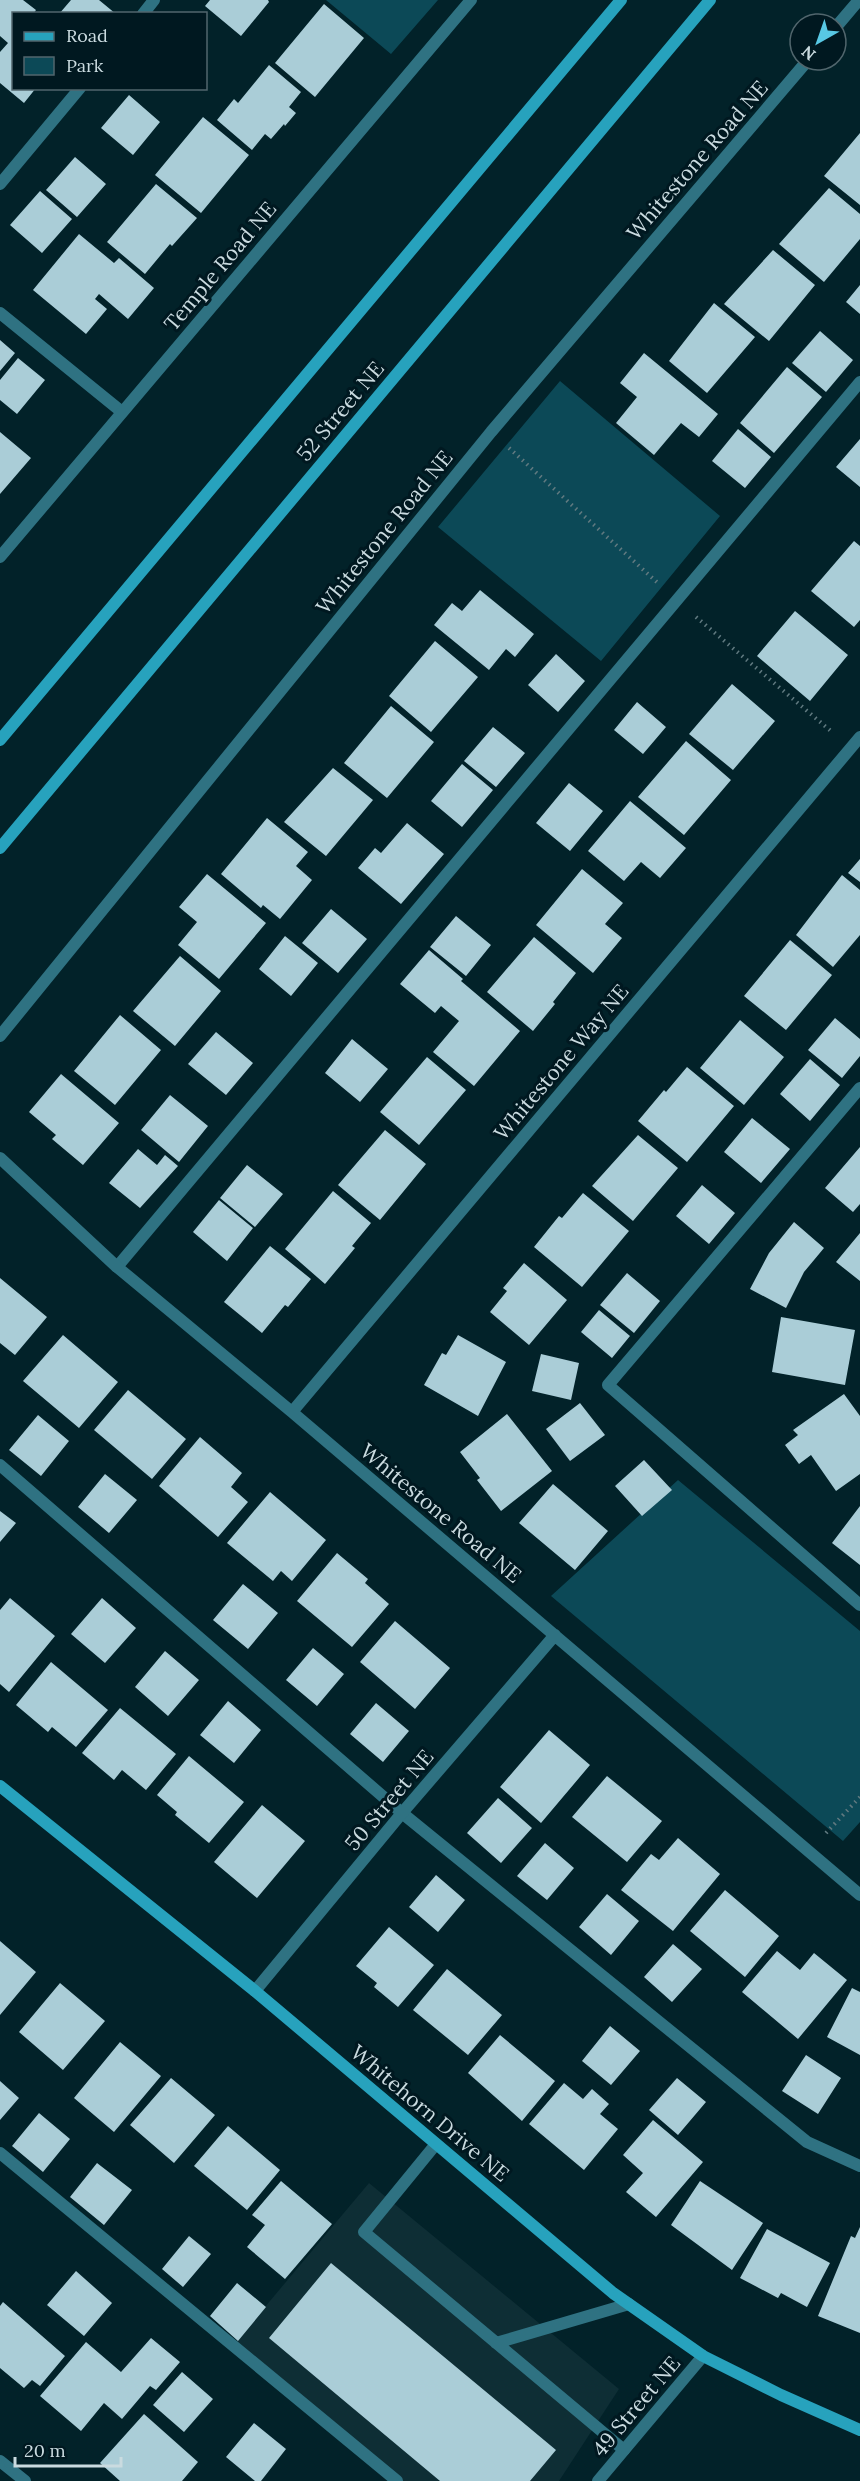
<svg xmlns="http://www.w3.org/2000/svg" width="860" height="2481" font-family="Lora,serif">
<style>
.built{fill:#0e2e35}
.green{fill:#0c4957}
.building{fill:#aacdd7}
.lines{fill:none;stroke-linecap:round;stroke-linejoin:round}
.path{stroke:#617a80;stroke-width:4;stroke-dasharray:1.5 4.5;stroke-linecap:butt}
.lane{stroke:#2f7282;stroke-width:12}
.street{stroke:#2f7282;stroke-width:12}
.secondary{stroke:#27a2bd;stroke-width:12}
.labels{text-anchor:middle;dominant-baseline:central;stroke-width:6;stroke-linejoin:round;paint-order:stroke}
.street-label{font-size:21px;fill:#cadbe0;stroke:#001820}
</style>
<rect width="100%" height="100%" fill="#022229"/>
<path class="built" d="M 369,2183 L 619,2389 L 559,2481 L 389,2481 L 233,2345 Z"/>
<path class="green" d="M 326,0 L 438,0 L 391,54 Z
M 560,381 L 720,516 L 601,661 L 438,527 Z
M 678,1480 L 860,1631 L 860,1822 L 843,1841 L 551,1596 Z"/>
<path class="building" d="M 0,0 L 23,0 L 36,10 L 33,14 L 14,14 L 14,88 L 36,88 L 24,103 L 0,83 L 0,52 L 8,43 L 0,36 Z
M 71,0 L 99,0 L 116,14 L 59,14 Z
M 210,0 L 268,0 L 269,2 L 241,36 L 205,6 Z
M 324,4 L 364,38 L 315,97 L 275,63 Z
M 269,65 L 301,92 L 289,107 L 296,113 L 285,126 L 284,124 L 271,139 L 265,134 L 252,150 L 217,120 L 234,99 L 238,103 Z
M 129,95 L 160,122 L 133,155 L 101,128 Z
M 203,117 L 249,155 L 201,213 L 155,175 Z
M 860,133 L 860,205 L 824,176 Z
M 75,157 L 106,184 L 77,217 L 46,190 Z
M 156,184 L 197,218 L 172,246 L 170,244 L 145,274 L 107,242 Z
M 829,188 L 860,214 L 860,239 L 824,282 L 779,244 Z
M 40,191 L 72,219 L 42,253 L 10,225 Z
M 79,234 L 114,263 L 119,258 L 154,288 L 128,319 L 99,294 L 95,299 L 107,309 L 86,334 L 33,290 Z
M 773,250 L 815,285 L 769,341 L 724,304 Z
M 860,285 L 860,314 L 846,302 Z
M 714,303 L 755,337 L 707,393 L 669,361 Z
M 820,331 L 853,360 L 826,392 L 792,363 Z
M 0,340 L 15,353 L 0,371 Z
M 644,353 L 718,414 L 699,437 L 681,423 L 654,455 L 616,423 L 637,397 L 620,383 Z
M 18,358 L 45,380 L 17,414 L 0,400 L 0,380 Z
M 787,367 L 822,397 L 774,453 L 740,423 Z
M 738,429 L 771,457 L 745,488 L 712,461 Z
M 0,432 L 31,458 L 0,494 Z
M 860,439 L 860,487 L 836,467 Z
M 854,541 L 860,546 L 860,620 L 854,627 L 811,591 Z
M 480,590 L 534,634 L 515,657 L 506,649 L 489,670 L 434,625 L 452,603 L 462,611 Z
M 795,611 L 848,655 L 810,701 L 757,656 Z
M 435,641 L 478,677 L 431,732 L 389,696 Z
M 556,654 L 585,681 L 558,712 L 528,685 Z
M 732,684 L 775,721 L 733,770 L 689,734 Z
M 637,702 L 666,727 L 643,754 L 614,730 Z
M 391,706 L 434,742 L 387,798 L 344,763 Z
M 493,727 L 525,753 L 496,787 L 464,761 Z
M 686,741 L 731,780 L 684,835 L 638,797 Z
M 462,764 L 493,790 L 462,827 L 431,801 Z
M 333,768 L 373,800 L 326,856 L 284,822 Z
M 569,783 L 603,811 L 570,851 L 536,823 Z
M 630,801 L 686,848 L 660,878 L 641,862 L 624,881 L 588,851 Z
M 267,818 L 308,852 L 296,866 L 312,880 L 280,919 L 263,905 L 261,908 L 221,874 Z
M 407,823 L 444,854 L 401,904 L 358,868 L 375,848 L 381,853 Z
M 860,859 L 860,882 L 848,873 Z
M 582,869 L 623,903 L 605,924 L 622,938 L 593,973 L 536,925 Z
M 207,874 L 266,923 L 219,979 L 178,945 L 197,922 L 179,907 Z
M 842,875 L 860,890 L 860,935 L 833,967 L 796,935 Z
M 331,909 L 367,939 L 338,973 L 302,943 Z
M 456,916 L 491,945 L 466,976 L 430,947 Z
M 285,936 L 318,963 L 291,996 L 259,969 Z
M 534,937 L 576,973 L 553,1002 L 555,1004 L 533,1031 L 487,992 Z
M 790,940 L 832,975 L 786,1030 L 744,996 Z
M 429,950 L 463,979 L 461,981 L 520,1031 L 474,1086 L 433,1052 L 459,1021 L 441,1006 L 435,1013 L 400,984 Z
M 180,956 L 221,991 L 175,1046 L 133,1011 Z
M 120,1015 L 161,1050 L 115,1105 L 74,1071 Z
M 835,1018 L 860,1039 L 860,1056 L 842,1078 L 808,1050 Z
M 740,1020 L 784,1057 L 744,1105 L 700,1068 Z
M 216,1032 L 253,1063 L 226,1095 L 188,1064 Z
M 352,1039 L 388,1069 L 360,1102 L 325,1073 Z
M 427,1057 L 466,1090 L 419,1145 L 380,1112 Z
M 810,1059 L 840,1085 L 810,1121 L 780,1094 Z
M 687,1067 L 734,1106 L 687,1162 L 638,1121 L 664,1090 L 666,1092 Z
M 61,1074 L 119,1123 L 83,1165 L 52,1139 L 56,1135 L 29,1112 Z
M 170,1095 L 208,1126 L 179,1162 L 141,1130 Z
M 752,1118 L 790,1149 L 761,1183 L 724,1152 Z
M 385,1130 L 426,1164 L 380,1220 L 338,1185 Z
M 638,1135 L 678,1168 L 633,1221 L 592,1186 Z
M 860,1147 L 860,1204 L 853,1212 L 825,1188 Z
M 138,1149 L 157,1165 L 165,1155 L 178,1166 L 140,1208 L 109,1183 Z
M 247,1165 L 283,1194 L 255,1227 L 220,1198 Z
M 702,1185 L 735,1213 L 709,1244 L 676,1216 Z
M 333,1191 L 371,1223 L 352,1246 L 355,1248 L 325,1284 L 285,1249 Z
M 583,1193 L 629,1231 L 582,1287 L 534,1247 L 559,1216 L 562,1218 Z
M 219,1200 L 253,1228 L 227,1261 L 193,1232 Z
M 794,1222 L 824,1248 L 804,1272 L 786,1308 L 750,1289 L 769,1253 Z
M 860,1233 L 860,1281 L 836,1262 Z
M 270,1246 L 311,1279 L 288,1307 L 285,1305 L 262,1333 L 224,1302 Z
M 524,1263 L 567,1300 L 529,1345 L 490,1312 L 507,1291 L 503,1288 Z
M 627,1273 L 660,1301 L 634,1333 L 600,1305 Z
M 0,1278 L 47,1317 L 15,1355 L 0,1343 Z
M 599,1310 L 630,1336 L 612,1358 L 581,1332 Z
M 781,1317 L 855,1330 L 845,1385 L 772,1372 Z
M 63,1335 L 118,1382 L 79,1428 L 23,1381 Z
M 458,1335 L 506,1362 L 478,1416 L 424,1385 L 442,1353 L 446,1355 Z
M 541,1354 L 579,1363 L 571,1400 L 532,1391 Z
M 128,1390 L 186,1439 L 152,1479 L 94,1430 Z
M 844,1394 L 860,1416 L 860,1474 L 836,1491 L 811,1455 L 799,1464 L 785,1445 L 798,1435 L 793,1430 Z
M 580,1403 L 605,1435 L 570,1461 L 546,1429 Z
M 507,1414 L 552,1471 L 501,1511 L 477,1480 L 480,1478 L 460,1452 Z
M 38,1415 L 69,1441 L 41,1476 L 9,1450 Z
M 200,1437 L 242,1473 L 231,1487 L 248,1502 L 218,1537 L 159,1486 Z
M 644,1460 L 672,1490 L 642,1516 L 615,1486 Z
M 105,1474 L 137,1500 L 109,1533 L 78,1507 Z
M 553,1484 L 608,1531 L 575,1570 L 519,1523 Z
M 270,1492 L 326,1540 L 292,1581 L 281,1571 L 273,1581 L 227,1543 Z
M 860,1506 L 860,1565 L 832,1543 Z
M 0,1511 L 16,1523 L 0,1542 Z
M 337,1553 L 368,1579 L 365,1583 L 389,1604 L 352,1647 L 297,1601 Z
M 243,1584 L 278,1613 L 248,1649 L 213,1620 Z
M 10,1598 L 55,1636 L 9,1692 L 0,1684 L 0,1610 Z
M 102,1598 L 136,1628 L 105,1663 L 71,1634 Z
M 395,1621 L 450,1668 L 415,1709 L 360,1662 Z
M 313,1648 L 344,1674 L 317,1706 L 286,1680 Z
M 165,1651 L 199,1680 L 168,1716 L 135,1687 Z
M 51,1662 L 108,1710 L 76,1747 L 52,1727 L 48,1732 L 16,1705 Z
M 228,1701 L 261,1730 L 234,1763 L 200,1735 Z
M 376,1703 L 409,1731 L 383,1762 L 350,1734 Z
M 120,1708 L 176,1754 L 146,1790 L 122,1770 L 114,1780 L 82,1753 Z
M 549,1730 L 590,1765 L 541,1823 L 500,1787 Z
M 189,1756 L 244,1802 L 209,1843 L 175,1815 L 177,1812 L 157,1795 Z
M 607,1776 L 662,1821 L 627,1862 L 572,1817 Z
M 498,1798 L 532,1828 L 501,1863 L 467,1833 Z
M 262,1805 L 305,1841 L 257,1898 L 214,1862 Z
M 678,1838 L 720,1874 L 673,1931 L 621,1890 L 651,1854 L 659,1860 Z
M 545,1843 L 574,1868 L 547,1900 L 517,1876 Z
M 436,1875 L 465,1900 L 438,1932 L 409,1907 Z
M 725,1890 L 779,1936 L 745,1977 L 690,1931 Z
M 607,1894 L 639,1921 L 611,1955 L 579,1927 Z
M 389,1927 L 434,1965 L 398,2007 L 374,1987 L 377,1983 L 356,1966 Z
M 0,1941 L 36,1972 L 0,2015 Z
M 673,1944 L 702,1969 L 672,2002 L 644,1977 Z
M 777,1951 L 800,1970 L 814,1953 L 847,1980 L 798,2039 L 742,1992 Z
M 447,1969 L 502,2015 L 468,2055 L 413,2010 Z
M 60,1983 L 105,2021 L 63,2070 L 19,2032 Z
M 852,1988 L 860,1992 L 860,2055 L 827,2037 Z
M 610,2026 L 640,2051 L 611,2085 L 582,2061 Z
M 500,2035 L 555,2081 L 522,2121 L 468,2073 Z
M 120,2042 L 161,2076 L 114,2132 L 74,2098 Z
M 806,2055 L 841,2078 L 818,2114 L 782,2091 Z
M 171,2078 L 215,2115 L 174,2163 L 130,2125 Z
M 677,2078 L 706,2102 L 678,2135 L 649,2110 Z
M 0,2081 L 19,2098 L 0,2120 Z
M 564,2083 L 583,2099 L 592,2089 L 609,2104 L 600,2114 L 618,2129 L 584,2170 L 529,2124 Z
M 39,2113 L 70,2139 L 43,2172 L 12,2146 Z
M 653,2120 L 703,2162 L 656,2217 L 626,2192 L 643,2173 L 623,2155 Z
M 228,2126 L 280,2170 L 247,2210 L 194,2166 Z
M 97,2163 L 132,2190 L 104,2225 L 70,2197 Z
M 281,2181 L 332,2224 L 285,2279 L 247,2247 L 265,2225 L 252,2215 Z
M 700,2181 L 763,2223 L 732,2270 L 671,2225 Z
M 860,2227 L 860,2333 L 818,2316 L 851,2236 L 855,2238 Z
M 767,2229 L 830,2263 L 807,2307 L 781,2293 L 778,2298 L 740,2278 Z
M 189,2236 L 211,2254 L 183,2287 L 162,2269 Z
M 331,2263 L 556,2450 L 530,2481 L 440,2481 L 269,2338 Z
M 76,2271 L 112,2303 L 84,2336 L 47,2305 Z
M 237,2283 L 266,2307 L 238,2341 L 210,2316 Z
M 3,2302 L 65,2356 L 40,2386 L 32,2380 L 24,2388 L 0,2368 L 0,2306 Z
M 151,2338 L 180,2362 L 156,2390 L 150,2386 L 122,2419 L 104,2403 L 81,2431 L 40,2396 L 86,2342 L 121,2372 Z
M 182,2372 L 213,2399 L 184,2432 L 153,2405 Z
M 144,2414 L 198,2462 L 182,2481 L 120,2481 L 100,2463 Z
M 254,2423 L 286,2449 L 261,2481 L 255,2481 L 226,2457 Z"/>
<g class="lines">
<path class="path" d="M 509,448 L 659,584
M 696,617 L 832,732
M 826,1833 L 860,1797"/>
<path class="lane" d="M 143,14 L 154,0
M 0,184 L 80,88
M 0,313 L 122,412
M 860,1088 L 608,1385 L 860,1605
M 117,1267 L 860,382
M 0,1465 L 402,1813 L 807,2142 L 860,2166
M 436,2144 L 364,2232 L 624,2450
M 0,2153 L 397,2481
M 496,2343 L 629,2304"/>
<path class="street" d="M 836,27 L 859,0
M 0,557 L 471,0
M 0,1036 L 491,432 L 808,60
M 0,1158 L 117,1267 L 292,1412 L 860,1895
M 292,1412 L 860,737
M 255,1991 L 402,1813 L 555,1635
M 0,2461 L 25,2481
M 598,2481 L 703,2356"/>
<path class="secondary" d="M 0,740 L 621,0
M 0,848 L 710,0
M 0,1786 L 255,1991 L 613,2293 L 703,2356 L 781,2395 L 860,2430"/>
</g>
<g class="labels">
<g class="street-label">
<text transform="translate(697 160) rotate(-49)">Whitestone Road NE</text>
<text transform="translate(220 266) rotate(-50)">Temple Road NE</text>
<text transform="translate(340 411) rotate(-50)">52 Street NE</text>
<text transform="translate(384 532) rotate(-51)">Whitestone Road NE</text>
<text transform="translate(561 1062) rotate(-50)">Whitestone Way NE</text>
<text transform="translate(441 1513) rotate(40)">Whitestone Road NE</text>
<text transform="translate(389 1800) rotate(-50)">50 Street NE</text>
<text transform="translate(430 2113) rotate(40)">Whitehorn Drive NE</text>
<text transform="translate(636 2406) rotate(-50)">49 Street NE</text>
</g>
</g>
<rect x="12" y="12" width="195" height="78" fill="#001820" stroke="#51666d" stroke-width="1.5"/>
<rect x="24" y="32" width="30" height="9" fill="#27a2bd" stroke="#51666d" stroke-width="1.5"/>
<text x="66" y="42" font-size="18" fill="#cadbe0">Road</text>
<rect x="24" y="57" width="30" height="18" fill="#0c4957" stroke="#51666d" stroke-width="1.5"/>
<text x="66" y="72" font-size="18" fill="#cadbe0">Park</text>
<g transform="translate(818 42) rotate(220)"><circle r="28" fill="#001820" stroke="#51666d" stroke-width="1.5"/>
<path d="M0-4.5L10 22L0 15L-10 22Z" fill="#58c8e4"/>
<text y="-9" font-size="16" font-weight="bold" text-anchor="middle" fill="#cadbe0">N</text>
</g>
<path d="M15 2457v9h106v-9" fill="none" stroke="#cadbe0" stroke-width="3"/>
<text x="24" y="2457" font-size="18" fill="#cadbe0" stroke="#001820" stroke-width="4.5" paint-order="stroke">20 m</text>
</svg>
